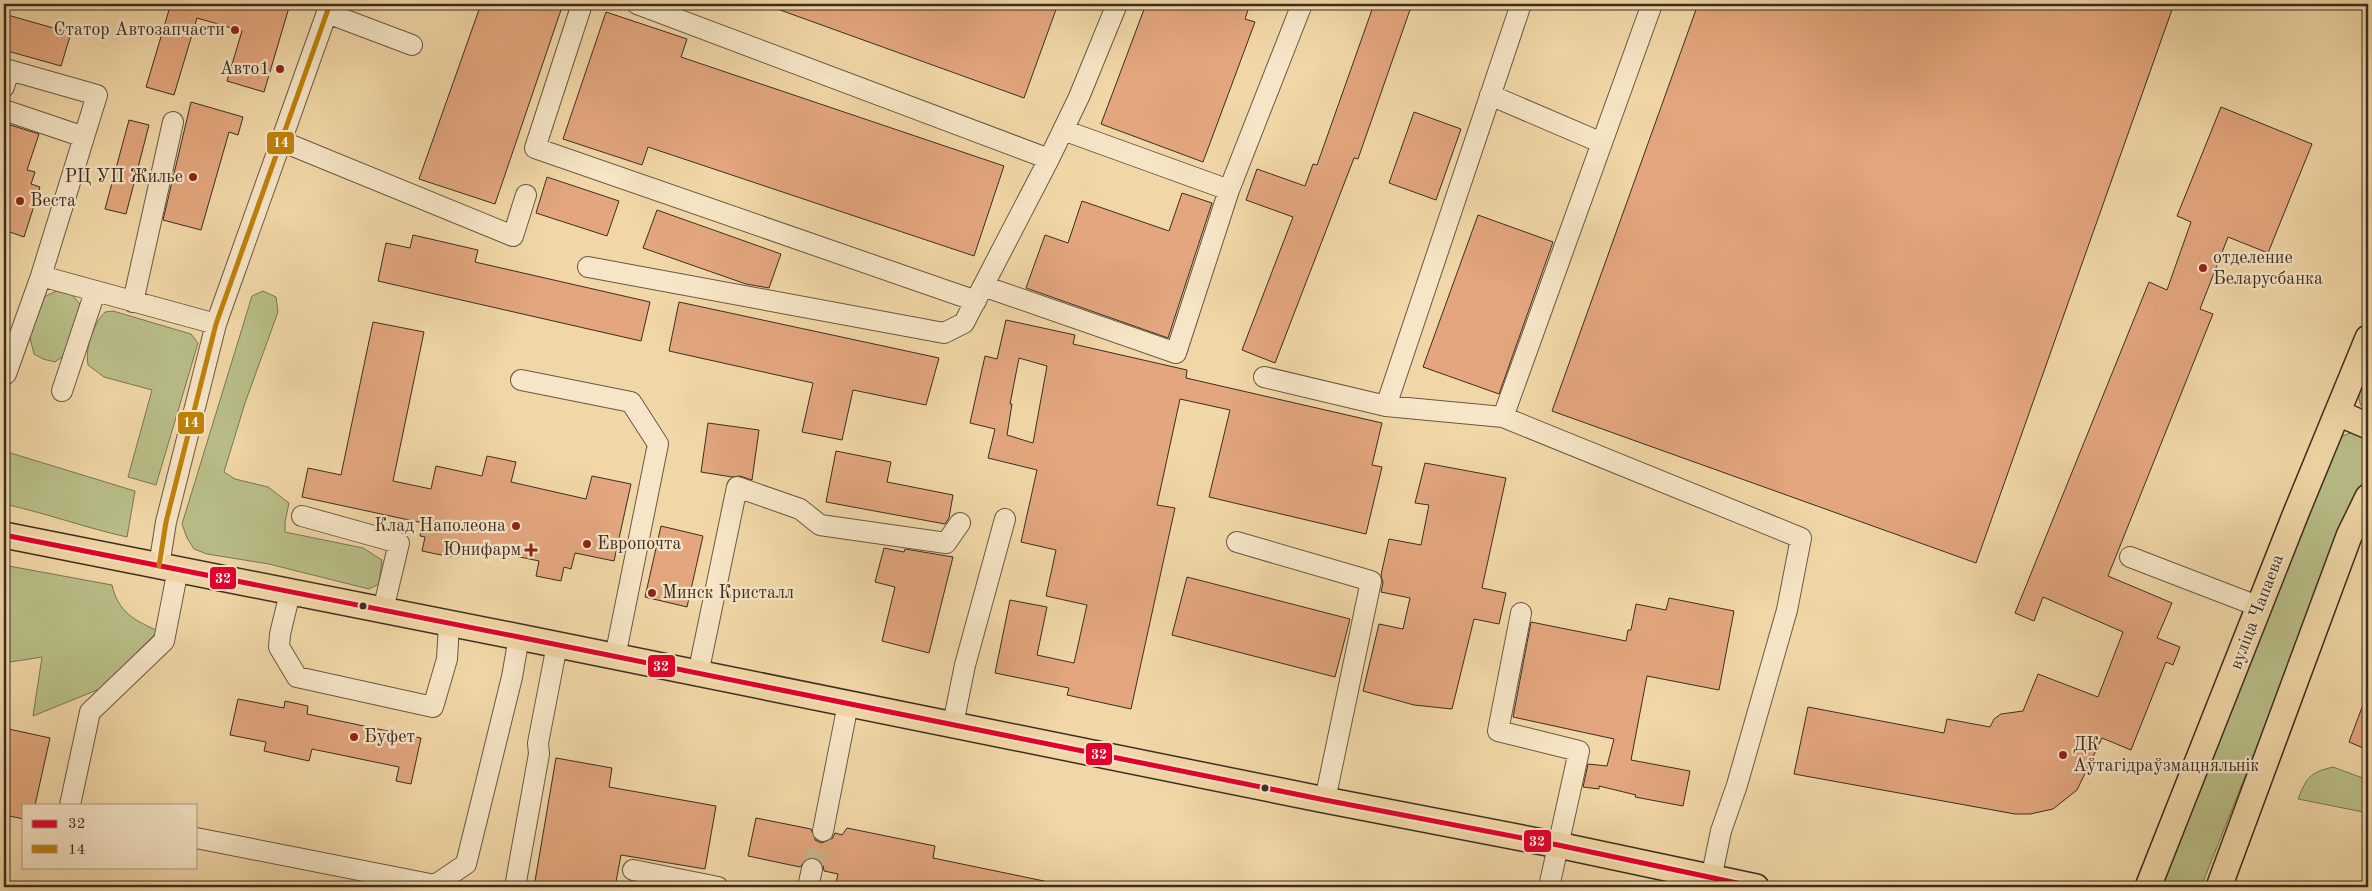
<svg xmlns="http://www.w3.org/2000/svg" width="2372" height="891" font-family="'Old Standard TT',serif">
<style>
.green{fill:#b9be88;stroke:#7a7655}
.building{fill:#e3a67e;stroke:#3c2d22;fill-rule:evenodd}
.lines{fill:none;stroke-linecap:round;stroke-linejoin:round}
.minor-tunnel{stroke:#cdb58c;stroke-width:20;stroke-dasharray:20 10;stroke-linecap:butt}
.minor-casing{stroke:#695843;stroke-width:22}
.major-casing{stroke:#3c2d22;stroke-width:28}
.minor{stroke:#f6e5c6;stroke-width:20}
.major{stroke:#f1d7a7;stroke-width:25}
.bus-1-casing{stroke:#f6e5c6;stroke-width:9}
.bus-2-casing{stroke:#f6e5c6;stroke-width:9}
.bus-1{stroke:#e4002b;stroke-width:5}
.bus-2{stroke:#bf820a;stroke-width:5}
.poi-dot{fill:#8f2418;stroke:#f6e5c6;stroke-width:2}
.bus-dot{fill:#3c2d22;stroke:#f6e5c6;stroke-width:2}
.labels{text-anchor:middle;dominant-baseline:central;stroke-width:4.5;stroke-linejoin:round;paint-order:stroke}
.poi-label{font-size:18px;fill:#3c2d22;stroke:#f6e5c6;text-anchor:start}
.street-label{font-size:18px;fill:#3c2d22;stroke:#f6e5c6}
.line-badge{stroke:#f6e5c6;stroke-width:2}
.badge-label{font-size:14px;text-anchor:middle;font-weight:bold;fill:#fff}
</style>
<rect width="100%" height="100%" fill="#f1d7a7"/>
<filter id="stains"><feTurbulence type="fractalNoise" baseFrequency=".004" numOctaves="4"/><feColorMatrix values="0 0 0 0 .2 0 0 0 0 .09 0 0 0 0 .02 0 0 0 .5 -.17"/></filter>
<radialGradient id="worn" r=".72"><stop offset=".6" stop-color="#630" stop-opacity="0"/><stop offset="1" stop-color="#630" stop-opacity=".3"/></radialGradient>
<path class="green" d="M 56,291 L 72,295 L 80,304 L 65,355 L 55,362 L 43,359 L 34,354 L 29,334 L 44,297 Z
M 263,291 L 276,297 L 278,312 L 245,403 L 224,472 L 235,479 L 268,487 L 289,503 L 285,522 L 285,532 L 363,548 L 382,560 L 379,584 L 369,589 L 269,564 L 207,554 L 194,549 L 187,538 L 182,524 L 252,296 Z
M 113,311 L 191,334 L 198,343 L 156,485 L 128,477 L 152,390 L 104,377 L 88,365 C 85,347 93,325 105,312 Z
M 2368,368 L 2368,413 C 2351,401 2362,384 2368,368 Z
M 2350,433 L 2364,435 L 2368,440 L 2368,468 L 2201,887 L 2153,887 L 2339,442 L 2343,436 Z
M 4,451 L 135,491 L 127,537 C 86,528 46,513 4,504 Z
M 9,566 L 112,585 C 118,612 134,620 158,631 L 102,688 L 33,716 L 42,657 L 4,663 L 4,593 Z
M 2333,767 L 2368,780 L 2368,813 L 2298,799 C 2307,777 2309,773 2333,767 Z"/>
<path class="building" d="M 162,4 L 290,4 L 264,92 L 227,81 L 242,31 L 197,18 L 174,95 L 146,87 L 169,10 L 162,7 Z
M 481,4 L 563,4 L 495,204 L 419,179 Z
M 770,4 L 1058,4 L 1024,98 L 769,6 Z
M 1146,4 L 1250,4 L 1245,19 L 1255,22 L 1203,162 L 1101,124 Z
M 1374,4 L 1412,4 L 1358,159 L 1354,158 L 1275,363 L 1242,350 L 1293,217 L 1246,200 L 1257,169 L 1305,186 L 1313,164 L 1317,165 Z
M 1698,4 L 2174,4 L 1976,563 L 1552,411 Z
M 606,12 L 687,39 L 681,57 L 1004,166 L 974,256 L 648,147 L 642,165 L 563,139 Z
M 4,14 L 71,33 L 61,66 L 4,50 Z
M 191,102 L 243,117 L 238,135 L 229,132 L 201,230 L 163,220 Z
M 2221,107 L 2312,144 L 2268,253 L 2228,237 L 2200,309 L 2213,314 L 2108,576 L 2172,603 L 2157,638 L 2180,647 L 2173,665 L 2166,662 L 2131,750 L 2102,738 L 2077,790 L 2053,809 L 2030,814 L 2015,814 L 1794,774 L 1808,707 L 1944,733 L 1947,719 L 1990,727 L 1994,719 L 2001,714 L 2023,711 L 2038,674 L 2098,697 L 2123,632 L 2043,597 L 2034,621 L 2015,613 L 2149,282 L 2167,290 L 2191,222 L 2177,216 Z
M 1414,112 L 1461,129 L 1436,200 L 1389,183 Z
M 129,120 L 149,125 L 126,214 L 105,209 Z
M 4,123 L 39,134 L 27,170 L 35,172 L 31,184 L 40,187 L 24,237 L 4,230 Z
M 547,177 L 619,201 L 607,236 L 536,213 Z
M 1182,193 L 1212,203 L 1168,338 L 1026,288 L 1045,235 L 1068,243 L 1082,201 L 1169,231 Z
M 657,210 L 781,254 L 769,288 L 746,284 L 643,248 Z
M 1478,215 L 1553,242 L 1499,394 L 1423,367 Z
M 413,235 L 478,250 L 475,262 L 650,302 L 641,341 L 378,281 L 386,243 L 410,248 Z
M 679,302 L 939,358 L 926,405 L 853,390 L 842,440 L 802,432 L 813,383 L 669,351 Z
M 1006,320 L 1075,335 L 1073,344 L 1187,370 L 1186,378 L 1382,423 L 1372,465 L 1382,467 L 1366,534 L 1209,497 L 1230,410 L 1180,399 L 1157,505 L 1175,508 L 1131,709 L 1067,695 L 1069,688 L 995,673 L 1010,600 L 1047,607 L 1037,655 L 1074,663 L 1087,605 L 1046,596 L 1056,550 L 1021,542 L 1037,470 L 988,458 L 995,429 L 970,423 L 985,356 L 997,359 ZM 1019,358 L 1047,366 L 1033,443 L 1007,435 L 1012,404 L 1010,404 Z
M 373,322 L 424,332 L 393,481 L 431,489 L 436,466 L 482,476 L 487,456 L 516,462 L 511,482 L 586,499 L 592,476 L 631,484 L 614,561 L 575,553 L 571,569 L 564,567 L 561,581 L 536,576 L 539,561 L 454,543 L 451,557 L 422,551 L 425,537 L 420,536 L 423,523 L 302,497 L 308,468 L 341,475 Z
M 708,423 L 759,430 L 752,480 L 740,476 L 732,477 L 701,472 Z
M 836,451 L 891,462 L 887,482 L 953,495 L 949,518 L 945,524 L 826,502 Z
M 1425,463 L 1506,478 L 1482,588 L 1506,593 L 1499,624 L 1474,619 L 1452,709 L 1414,705 L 1363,691 L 1379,624 L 1403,629 L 1410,598 L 1381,592 L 1383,583 L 1381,575 L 1389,539 L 1421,545 L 1429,505 L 1415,503 Z
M 661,526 L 703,536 L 687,607 L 645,597 Z
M 884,548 L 904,552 L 905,549 L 953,557 L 929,653 L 882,641 L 895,587 L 875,582 Z
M 1187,577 L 1350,619 L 1335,677 L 1172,635 Z
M 1669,598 L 1734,611 L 1719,690 L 1647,676 L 1631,760 L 1690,771 L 1683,806 L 1635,797 L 1636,795 L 1599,786 L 1599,789 L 1583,787 L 1588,764 L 1607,766 L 1614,739 L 1513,717 L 1531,622 L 1626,641 L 1628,630 L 1631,630 L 1636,604 L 1666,610 Z
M 2367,694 L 2368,694 L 2368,750 L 2349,742 Z
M 238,699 L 284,708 L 285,701 L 308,706 L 307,714 L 421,738 L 411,784 L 396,781 L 399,767 L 312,749 L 309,761 L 264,751 L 266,742 L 230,735 Z
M 4,728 L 50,738 L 35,805 L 24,805 L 24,819 L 4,815 Z
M 556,758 L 612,768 L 609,787 L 716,806 L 705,869 L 621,855 L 615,887 L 534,887 Z
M 756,818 L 811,829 L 815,840 L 821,843 L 832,839 L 835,833 L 842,835 L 847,828 L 935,846 L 933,858 L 1044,881 L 1043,887 L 835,887 L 838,874 L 824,871 L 823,865 L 815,858 L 808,858 L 800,867 L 748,856 Z"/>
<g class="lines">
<path class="minor-tunnel" d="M 812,869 L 823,831"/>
<g class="minor-casing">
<path id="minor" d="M 582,4 L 535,148 L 976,301
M 637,4 L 1049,159 L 1079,97 L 1117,4
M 327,13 L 412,45
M 4,87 L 9,70 L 97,95 L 41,276
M 1490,95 L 1602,143
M 4,110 L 84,137
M 1063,130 L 1229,190
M 281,141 L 513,236 L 526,195
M 588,267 L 944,333 L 964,323 L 1049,159
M 983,286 L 1176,353 L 1229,190 L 1302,4
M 133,302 L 173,122
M 6,374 L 41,276 L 216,324
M 1264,377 L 1386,406 L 1503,417 L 1801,538 L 1787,610 L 1737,785 L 1721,831 L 1711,879
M 521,380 L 631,402 L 658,444 L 615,657
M 62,391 L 95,292
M 1386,406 L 1521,4
M 1503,417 L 1652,4
M 302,516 L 399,543 L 383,610
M 1237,542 L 1371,581 L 1325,800
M 2130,557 L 2260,607
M 159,566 L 166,522 L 216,324 L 330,4
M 290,593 L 280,634 L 279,647 L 297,677 L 433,707 L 447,659 L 449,624
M 1521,613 L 1498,731 L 1579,751 L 1549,887
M 698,674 L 737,487 L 800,509 L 820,525 L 946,543 L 960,523
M 953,724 L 965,665 L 1005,519
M 70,805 L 90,712 L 164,641 L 178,569
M 823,831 L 848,704
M 196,838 L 435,885 L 466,864 L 512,677 L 519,637
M 633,870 L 718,887
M 515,887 L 539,754 L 538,743 L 557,645
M 808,887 L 812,869"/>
</g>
<g class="major-casing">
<path id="major" d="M 2338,413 L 2368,426
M 4,535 L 519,637 L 1325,800 L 1558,845 L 1756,887
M 2148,887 L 2296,513 L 2368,338
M 2219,887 L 2349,536 L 2368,497"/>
</g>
<use href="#minor" class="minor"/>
<use href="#major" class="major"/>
<g class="bus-1-casing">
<path id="bus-1" d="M 4,535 L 519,637 L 1325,800 L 1558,845 L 1756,887"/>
</g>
<g class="bus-2-casing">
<path id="bus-2" d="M 159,566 L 166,522 L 216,324 L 330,4"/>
</g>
<use href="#bus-1" class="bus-1"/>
<use href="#bus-2" class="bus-2"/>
</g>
<g class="poi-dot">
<circle cx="235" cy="30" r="5"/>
<circle cx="280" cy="69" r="5"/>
<circle cx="193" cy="177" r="5"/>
<circle cx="20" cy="201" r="5"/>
<circle cx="2203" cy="268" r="5"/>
<circle cx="516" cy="526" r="5"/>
<circle cx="587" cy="544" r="5"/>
<path d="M528.5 542.5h5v5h5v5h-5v5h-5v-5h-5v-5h5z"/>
<circle cx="652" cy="593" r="5"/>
<circle cx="354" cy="737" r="5"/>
<circle cx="2063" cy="755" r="5"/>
</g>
<g class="bus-dot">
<circle cx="363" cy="606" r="4.5"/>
<circle cx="1265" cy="788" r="4.5"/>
</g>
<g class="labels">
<g class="poi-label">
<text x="225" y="30" text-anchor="end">Статор Автозапчасти</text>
<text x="270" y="69" text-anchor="end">Авто1</text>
<text x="183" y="177" text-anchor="end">РЦ УП Жилье</text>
<text x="30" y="201">Веста</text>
<text x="2213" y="258">отделение<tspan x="2213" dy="21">Беларусбанка</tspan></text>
<text x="506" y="526" text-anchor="end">Клад Наполеона</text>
<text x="597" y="544">Европочта</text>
<text x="521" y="550" text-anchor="end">Юнифарм</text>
<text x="662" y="593">Минск Кристалл</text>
<text x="364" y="737">Буфет</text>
<text x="2073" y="745">ДК<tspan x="2073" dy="21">Аўтагідраўзмацняльнік</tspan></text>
</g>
<g class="street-label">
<text transform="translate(2257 612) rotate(-69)">вуліца Чапаева</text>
</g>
</g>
<g class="line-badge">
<rect x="266" y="131" width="29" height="24" rx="5" fill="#bf820a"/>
<rect x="177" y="411" width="28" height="24" rx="5" fill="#bf820a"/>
<rect x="209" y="566" width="28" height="24" rx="5" fill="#e4002b"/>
<rect x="647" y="654" width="29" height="24" rx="5" fill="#e4002b"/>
<rect x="1085" y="742" width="28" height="24" rx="5" fill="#e4002b"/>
<rect x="1523" y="829" width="29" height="24" rx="5" fill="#e4002b"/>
</g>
<g class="badge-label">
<text x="281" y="147">14</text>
<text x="191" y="427">14</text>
<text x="223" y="583">32</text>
<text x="661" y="671">32</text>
<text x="1099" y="759">32</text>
<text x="1537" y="846">32</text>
</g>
<rect width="2372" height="891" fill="none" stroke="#f1d7a7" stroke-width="20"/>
<rect x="5" y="5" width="2362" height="881" fill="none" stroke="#3c2d22" stroke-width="2.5"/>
<rect x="10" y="10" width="2352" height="871" fill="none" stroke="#3c2d22"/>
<rect x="22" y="804" width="175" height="65" fill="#f6e5c6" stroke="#ac9b84"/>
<rect x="32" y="820" width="25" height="8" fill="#e4002b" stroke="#ac9b84"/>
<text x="68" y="828" font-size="15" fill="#3c2d22">32</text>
<rect x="32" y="845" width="25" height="8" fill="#bf820a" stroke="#ac9b84"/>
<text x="68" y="854" font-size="15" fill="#3c2d22">14</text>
<rect width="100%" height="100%" filter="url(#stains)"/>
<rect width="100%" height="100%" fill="url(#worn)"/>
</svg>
